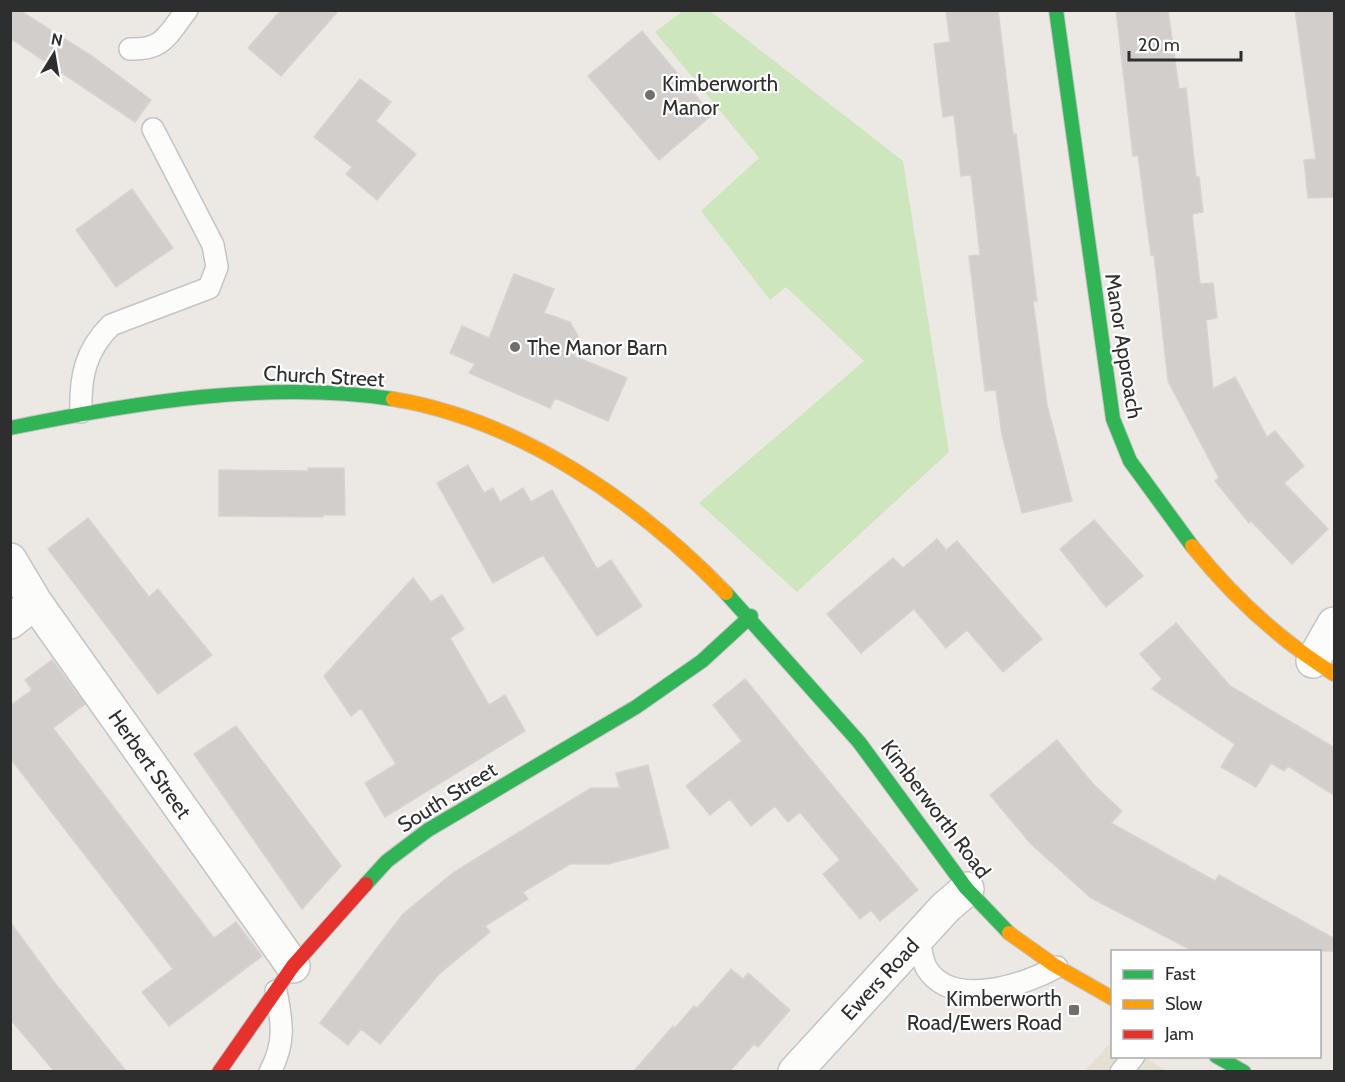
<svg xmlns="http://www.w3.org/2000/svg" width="1345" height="1082" font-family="Cabin,sans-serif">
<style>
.education{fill:#e6e0d3}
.green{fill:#cee6be}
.building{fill:#d1cecb;stroke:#d7d4d0;stroke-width:1.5}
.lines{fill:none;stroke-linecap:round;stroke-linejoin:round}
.lane-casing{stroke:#c5c4c5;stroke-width:24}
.street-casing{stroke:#c5c4c5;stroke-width:36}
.fast-casing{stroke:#c5c4c5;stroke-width:16}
.slow-casing{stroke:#c5c4c5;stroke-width:16}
.jam-casing{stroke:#c5c4c5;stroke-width:16}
.lane{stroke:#fcfcfb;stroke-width:21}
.street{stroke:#fcfcfb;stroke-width:33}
.fast{stroke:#30b455;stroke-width:14}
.slow{stroke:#ff9f0a;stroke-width:14}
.jam{stroke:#e5322d;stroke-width:14}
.poi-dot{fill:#706f6e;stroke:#fff;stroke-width:2}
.labels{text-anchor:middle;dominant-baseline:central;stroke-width:4.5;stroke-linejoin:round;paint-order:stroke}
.poi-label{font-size:21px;fill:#2e2e2e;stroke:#fff;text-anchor:start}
.street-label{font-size:21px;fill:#2e2e2e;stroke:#fff}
</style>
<rect width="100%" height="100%" fill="#ece8e4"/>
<path class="education" d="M 1112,1041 L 1112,1056 L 1144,1057 L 1167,1071 L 1084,1072 Z"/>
<path class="green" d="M 683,11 L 710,11 L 903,161 L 949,452 L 797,592 L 699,503 L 864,361 L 786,287 L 770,300 L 701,211 L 759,158 L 655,32 Z"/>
<path class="building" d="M 10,10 L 19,10 L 92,56 L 151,100 L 135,122 L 10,38 Z
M 281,10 L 339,10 L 281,76 L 248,48 Z
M 946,10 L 998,10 L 1013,134 L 1016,134 L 1037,301 L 1033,301 L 1047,405 L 1072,501 L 1022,513 L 1002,435 L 996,390 L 985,391 L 969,256 L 980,255 L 971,175 L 961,176 L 954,115 L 943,117 L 934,44 L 950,42 Z
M 1116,10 L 1168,10 L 1179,89 L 1186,88 L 1196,177 L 1199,177 L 1203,212 L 1192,214 L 1200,284 L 1213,283 L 1217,318 L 1206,320 L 1213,389 L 1235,377 L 1267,437 L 1275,431 L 1304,466 L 1284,483 L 1328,529 L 1292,564 L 1251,521 L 1249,523 L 1215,481 L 1219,478 L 1168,381 L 1154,254 L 1151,255 L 1138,155 L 1133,156 Z
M 1295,10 L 1335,10 L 1335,197 L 1308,198 L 1304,160 L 1316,159 Z
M 642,31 L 712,115 L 659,160 L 588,76 Z
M 360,79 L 391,102 L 376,121 L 416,154 L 377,200 L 346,174 L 352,167 L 314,137 Z
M 132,189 L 173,248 L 116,287 L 76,230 Z
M 514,274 L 554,289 L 544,313 L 570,322 L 581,341 L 574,356 L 627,378 L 608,421 L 555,398 L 550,408 L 469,373 L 475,364 L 450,353 L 462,326 L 489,338 Z
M 468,465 L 484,493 L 493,488 L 500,502 L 523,488 L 531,502 L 552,490 L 597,569 L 611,560 L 642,606 L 597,636 L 543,555 L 493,583 L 437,483 Z
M 308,468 L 344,468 L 345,515 L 323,515 L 323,517 L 219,516 L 219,470 L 308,471 Z
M 88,518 L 149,597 L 158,589 L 212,655 L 158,694 L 48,549 Z
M 1094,520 L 1143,576 L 1106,607 L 1060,549 Z
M 937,539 L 946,550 L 957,541 L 1042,639 L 1003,672 L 967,630 L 946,648 L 914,609 L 861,653 L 827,614 L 893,558 L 903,568 Z
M 413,578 L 431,602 L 442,595 L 464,629 L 450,638 L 489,705 L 505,695 L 525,731 L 385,817 L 365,783 L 396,764 L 361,708 L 351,716 L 324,676 Z
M 1176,623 L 1230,686 L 1335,748 L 1335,796 L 1288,766 L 1284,771 L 1271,763 L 1256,787 L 1221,767 L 1235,744 L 1152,689 L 1162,679 L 1140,654 Z
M 52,660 L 85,704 L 53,728 L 214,938 L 236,922 L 262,956 L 169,1026 L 142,992 L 173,969 L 10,758 L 10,706 L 32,690 L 25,680 Z
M 745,679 L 918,890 L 880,921 L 871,910 L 860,919 L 823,874 L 840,860 L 800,812 L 788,822 L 775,806 L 751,826 L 730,799 L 710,815 L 686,786 L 742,741 L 713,705 Z
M 236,726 L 341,866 L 302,909 L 194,754 Z
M 1057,740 L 1093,784 L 1122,811 L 1111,823 L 1215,881 L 1219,875 L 1335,939 L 1335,951 L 1193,951 L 1091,898 L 1031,844 L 990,795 Z
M 648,765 L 669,848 L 608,864 L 570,864 L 523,892 L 528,899 L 485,926 L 490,932 L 439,974 L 380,1044 L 361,1029 L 348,1045 L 320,1023 L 403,914 L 454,872 L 591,788 L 620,788 L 616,773 Z
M 10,922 L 55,983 L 126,1071 L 54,1071 L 10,1019 Z
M 731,969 L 743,979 L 748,973 L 790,1010 L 758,1047 L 754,1044 L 730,1071 L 634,1071 L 673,1026 L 675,1028 L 694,1006 L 697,1008 Z"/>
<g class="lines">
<g class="lane-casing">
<path id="lane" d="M 130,49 C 164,50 167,35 187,10
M 81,412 C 80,377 85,351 111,325 L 209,288 L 217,267 L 213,245 L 153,129
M 918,938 C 921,947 922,961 927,969 C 953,1009 1024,985 1057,967
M 270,1072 C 286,1042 282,1022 276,991
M 1121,1072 L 1134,1056"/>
</g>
<g class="street-casing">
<path id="street" d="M 10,560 L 35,602 L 293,966
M 10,622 L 35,602
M 1313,661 L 1334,624
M 795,1072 L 945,908 L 967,889"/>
</g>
<g class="fast-casing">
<path id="fast" d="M 1056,10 L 1113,419 L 1130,461 L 1192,546
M 10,428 C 132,403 269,380 393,399
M 726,593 L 859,742 L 966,888 L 1009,933
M 366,884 L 387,861 L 428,830 L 636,707 L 702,661 L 751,616
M 1216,1056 L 1244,1072"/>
</g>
<g class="slow-casing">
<path id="slow" d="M 393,399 C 520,420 638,502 726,593
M 1192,546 C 1233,597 1278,639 1334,674
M 1009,933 L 1054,965 L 1112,998"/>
</g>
<g class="jam-casing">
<path id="jam" d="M 219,1072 L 293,966 L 366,884"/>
</g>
<use href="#lane" class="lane"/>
<use href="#street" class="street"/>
<use href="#fast" class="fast"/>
<use href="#slow" class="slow"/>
<use href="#jam" class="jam"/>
</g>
<g class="poi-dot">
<circle cx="650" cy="95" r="6"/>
<circle cx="515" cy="347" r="6"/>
<rect x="1068" y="1004" width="12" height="12" rx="3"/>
</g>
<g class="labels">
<g class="poi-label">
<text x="662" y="83">Kimberworth<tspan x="662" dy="24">Manor</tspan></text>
<text x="527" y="347">The Manor Barn</text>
<text x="1062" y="998" text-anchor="end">Kimberworth<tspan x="1062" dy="24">Road/Ewers Road</tspan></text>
</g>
<g class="street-label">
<text transform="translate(1124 346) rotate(81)">Manor Approach</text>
<text transform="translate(324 376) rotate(3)">Church Street</text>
<text transform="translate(150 764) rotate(55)">Herbert Street</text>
<text transform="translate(447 797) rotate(-32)">South Street</text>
<text transform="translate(936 809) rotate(53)">Kimberworth Road</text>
<text transform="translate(880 979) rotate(-47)">Ewers Road</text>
</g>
</g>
<rect width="1345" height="1082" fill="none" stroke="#2e2e2e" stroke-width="24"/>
<rect x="1111" y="950" width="210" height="108" fill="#ffffff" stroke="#ababab" stroke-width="1.5"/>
<rect x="1123" y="970" width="30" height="9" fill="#30b455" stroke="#ababab" stroke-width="1.5"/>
<text x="1165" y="980" font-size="18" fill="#2e2e2e">Fast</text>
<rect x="1123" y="1000" width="30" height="9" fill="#ff9f0a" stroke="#ababab" stroke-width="1.5"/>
<text x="1165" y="1010" font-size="18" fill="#2e2e2e">Slow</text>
<rect x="1123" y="1030" width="30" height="9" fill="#e5322d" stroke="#ababab" stroke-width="1.5"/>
<text x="1165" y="1040" font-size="18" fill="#2e2e2e">Jam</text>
<g transform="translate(54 54) rotate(11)" stroke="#ffffff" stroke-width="4.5" paint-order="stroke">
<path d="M0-4.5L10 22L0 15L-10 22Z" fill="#2e2e2e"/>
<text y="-9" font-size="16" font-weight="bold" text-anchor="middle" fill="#2e2e2e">N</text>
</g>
<path d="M1129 51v9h112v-9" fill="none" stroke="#2e2e2e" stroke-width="3"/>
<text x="1138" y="51" font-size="18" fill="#2e2e2e" stroke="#ffffff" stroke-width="4.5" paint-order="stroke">20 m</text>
</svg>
